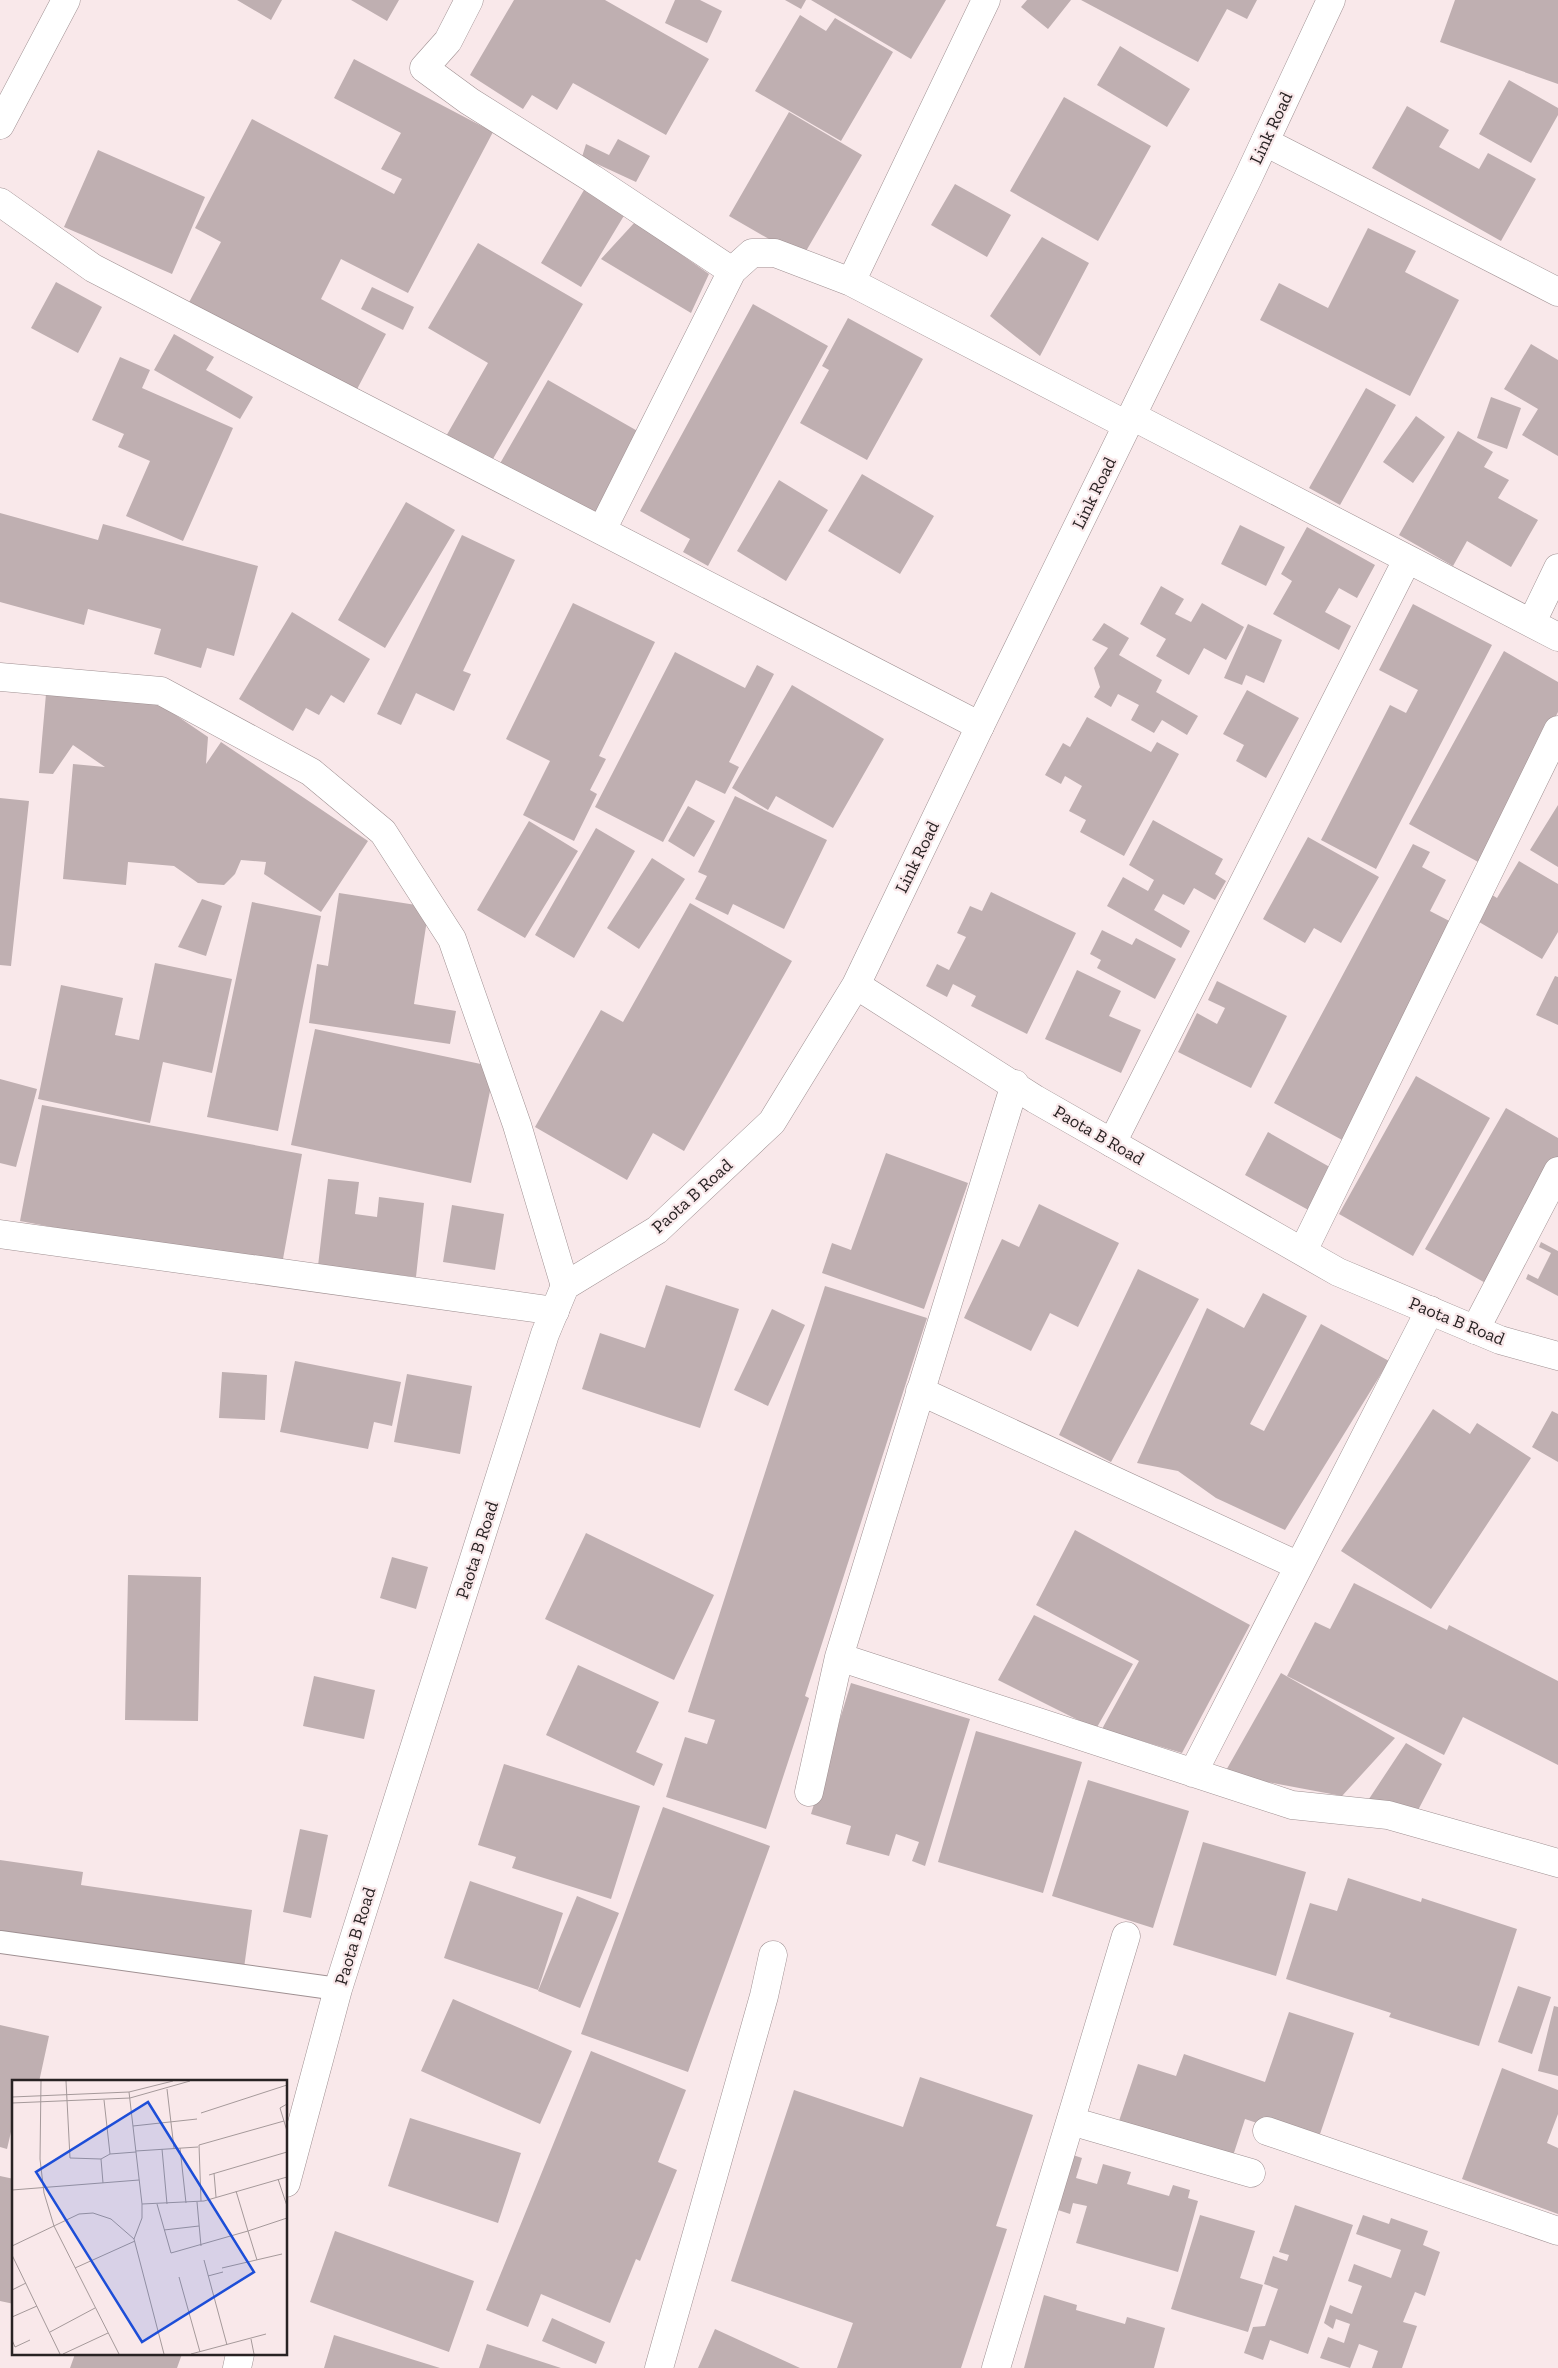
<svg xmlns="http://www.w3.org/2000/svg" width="1558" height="2368" font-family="'Zilla Slab',serif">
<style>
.building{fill:#bfafb1}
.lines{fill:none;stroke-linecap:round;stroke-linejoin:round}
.service-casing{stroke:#9f9092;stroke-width:24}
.minor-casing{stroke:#9f9092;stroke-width:29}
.tertiary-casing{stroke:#9f9092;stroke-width:29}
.service{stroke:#fff;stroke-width:22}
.minor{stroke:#fff;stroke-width:28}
.tertiary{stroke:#fff;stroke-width:28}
.labels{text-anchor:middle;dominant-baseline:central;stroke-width:4.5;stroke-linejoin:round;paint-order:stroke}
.street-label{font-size:18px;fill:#282223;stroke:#f9e8ea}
.inset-road{fill:none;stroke:#a5999a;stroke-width:1}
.view{fill:#1d4ed8;fill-opacity:0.15;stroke:#1d4ed8;stroke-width:2.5}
.inset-edge{fill:none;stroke:#282223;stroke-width:2.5}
</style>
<rect width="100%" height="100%" fill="#f9e8ea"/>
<path class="building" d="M 237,0 L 282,0 L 271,20 Z
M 351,0 L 399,0 L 387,21 Z
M 514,0 L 605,0 L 709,59 L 666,135 L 573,83 L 557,110 L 532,95 L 523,109 L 470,75 Z
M 675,0 L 700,0 L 722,11 L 707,43 L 665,23 Z
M 785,0 L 806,0 L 801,9 Z
M 811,0 L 946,0 L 911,59 Z
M 1027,0 L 1071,0 L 1048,29 L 1021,7 Z
M 1081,0 L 1257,0 L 1247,19 L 1227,9 L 1198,62 Z
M 1455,0 L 1558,0 L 1558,84 L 1440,42 Z
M 800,15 L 826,31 L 835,18 L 893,52 L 841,141 L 755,91 Z
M 1120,46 L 1190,89 L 1167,127 L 1097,85 Z
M 354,59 L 493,132 L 408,293 L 341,259 L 321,299 L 386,334 L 355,393 L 186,308 L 221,242 L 195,228 L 252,119 L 394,194 L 402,179 L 381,169 L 401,133 L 334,98 Z
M 1509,80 L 1558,108 L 1558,115 L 1531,163 L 1479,134 Z
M 1064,97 L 1151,146 L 1098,241 L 1010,191 Z
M 1407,106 L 1449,130 L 1439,147 L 1479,169 L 1488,153 L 1536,179 L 1501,241 L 1372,168 Z
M 789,112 L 862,155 L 802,258 L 729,216 Z
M 618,139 L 650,156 L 636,182 L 582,157 L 586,144 L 609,155 Z
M 98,150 L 205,197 L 172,274 L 64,227 Z
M 955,184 L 1011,215 L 987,257 L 931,225 Z
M 584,190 L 625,214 L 581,287 L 541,263 Z
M 635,222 L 709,274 L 691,313 L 601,259 Z
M 1368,228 L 1416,251 L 1405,272 L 1459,300 L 1410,396 L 1260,320 L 1279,283 L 1328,308 Z
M 1042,237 L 1089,263 L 1040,356 L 990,316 Z
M 478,243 L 583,304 L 490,464 L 445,438 L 488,363 L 428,328 Z
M 56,282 L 102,307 L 78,353 L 31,328 Z
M 372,287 L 414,307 L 403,330 L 361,309 Z
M 753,304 L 828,346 L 708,566 L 683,552 L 690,539 L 640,511 Z
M 848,318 L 923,359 L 867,460 L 800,423 L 829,370 L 822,366 Z
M 174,334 L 214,357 L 206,370 L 253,397 L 240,419 L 154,370 Z
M 1531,344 L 1558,360 L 1558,456 L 1522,435 L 1538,409 L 1504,389 Z
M 120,357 L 150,370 L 142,388 L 233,428 L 183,541 L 126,516 L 150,461 L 118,447 L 124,434 L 92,420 Z
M 548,380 L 648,437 L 598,524 L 498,467 Z
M 1366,388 L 1396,405 L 1340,505 L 1309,488 Z
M 1491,397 L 1521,408 L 1507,449 L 1477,438 Z
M 1416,416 L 1445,437 L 1413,483 L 1383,462 Z
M 1458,431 L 1493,452 L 1484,467 L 1509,480 L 1498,498 L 1538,520 L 1511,567 L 1467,541 L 1453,566 L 1399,535 Z
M 862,474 L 934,516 L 900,574 L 828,531 Z
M 779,480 L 828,510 L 786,581 L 737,551 Z
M 406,502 L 455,530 L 385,648 L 338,620 Z
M 0,513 L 98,540 L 103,524 L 258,566 L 234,656 L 207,648 L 201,668 L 154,654 L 161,629 L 88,609 L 84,625 L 0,602 Z
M 1240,525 L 1285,547 L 1266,586 L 1221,564 Z
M 1307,527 L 1375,565 L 1357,598 L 1339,588 L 1325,612 L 1351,626 L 1339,650 L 1273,614 L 1292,581 L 1281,574 Z
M 462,535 L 515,560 L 463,671 L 471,674 L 454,711 L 416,693 L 401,725 L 377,714 Z
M 1161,586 L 1184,599 L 1175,614 L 1191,622 L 1202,603 L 1244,627 L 1226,660 L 1204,648 L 1189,675 L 1156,656 L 1166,639 L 1140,624 Z
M 573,603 L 655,642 L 599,756 L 606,759 L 590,790 L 597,794 L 574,841 L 523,815 L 550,761 L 506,739 Z
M 1413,604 L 1492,645 L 1376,869 L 1321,840 L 1390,705 L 1406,713 L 1418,690 L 1379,670 Z
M 292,612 L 370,659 L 344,703 L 331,695 L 319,715 L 306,708 L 293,731 L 239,699 Z
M 1104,623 L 1129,638 L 1119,655 L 1162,680 L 1156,692 L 1198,716 L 1187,735 L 1162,720 L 1154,733 L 1131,720 L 1139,705 L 1118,694 L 1111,707 L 1094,697 L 1100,687 L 1094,668 L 1108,648 L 1092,640 Z
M 1248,624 L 1282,640 L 1264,683 L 1246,675 L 1242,685 L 1224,678 Z
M 1504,651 L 1558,682 L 1558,712 L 1480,863 L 1409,824 Z
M 675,652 L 745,688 L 757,665 L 774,674 L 729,762 L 739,767 L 725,794 L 696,780 L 663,842 L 595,807 Z
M 792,685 L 884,739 L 833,828 L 776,796 L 768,810 L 732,788 Z
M 1247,690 L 1299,718 L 1266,778 L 1236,761 L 1244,745 L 1223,734 Z
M 46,694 L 161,705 L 208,737 L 206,764 L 221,742 L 368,841 L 321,912 L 264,874 L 266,862 L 241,860 L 235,874 L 224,885 L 198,883 L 174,866 L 128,862 L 126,885 L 63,879 L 73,764 L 105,767 L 73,745 L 53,774 L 39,773 Z
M 1087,717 L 1151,752 L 1157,742 L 1179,754 L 1124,856 L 1080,832 L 1086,820 L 1069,811 L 1082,786 L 1065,776 L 1061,784 L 1045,775 L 1063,743 L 1070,747 Z
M 735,796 L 827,840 L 784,929 L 733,904 L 728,915 L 695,899 L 707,876 L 698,872 Z
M 0,798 L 29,801 L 11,966 L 0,965 Z
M 1558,805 L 1558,867 L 1530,850 Z
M 688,806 L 715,821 L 694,857 L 668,841 Z
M 1153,820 L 1223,859 L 1215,874 L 1226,881 L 1215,900 L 1194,888 L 1184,905 L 1163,894 L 1154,910 L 1190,931 L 1181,948 L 1107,906 L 1123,877 L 1148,891 L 1154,880 L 1129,865 Z
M 529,821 L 578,851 L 525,938 L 477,910 Z
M 596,828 L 635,851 L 574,958 L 535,935 Z
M 1308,837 L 1379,877 L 1341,943 L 1314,928 L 1305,943 L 1263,919 Z
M 1413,844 L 1430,852 L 1422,867 L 1446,880 L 1430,911 L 1459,926 L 1344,1141 L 1274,1103 Z
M 652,858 L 685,879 L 639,949 L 607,928 Z
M 1519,861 L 1558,884 L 1558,932 L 1542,959 L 1474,919 L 1489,893 L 1497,898 Z
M 991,892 L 1076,933 L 1027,1034 L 971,1006 L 976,996 L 953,984 L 947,997 L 926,986 L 937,964 L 949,970 L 966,937 L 957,933 L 970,906 L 982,911 Z
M 339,893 L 429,907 L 414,1004 L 456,1011 L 450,1044 L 309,1023 L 317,964 L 328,966 Z
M 202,899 L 222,906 L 206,956 L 178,947 Z
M 252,902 L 321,916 L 278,1131 L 207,1117 Z
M 690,903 L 792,961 L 684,1151 L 653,1133 L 627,1180 L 535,1127 L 601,1010 L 623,1022 Z
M 1102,930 L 1132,945 L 1136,938 L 1176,959 L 1155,999 L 1097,968 L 1101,960 L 1090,954 Z
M 155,963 L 232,979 L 212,1073 L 163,1062 L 150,1123 L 38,1099 L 61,985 L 123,998 L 115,1035 L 139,1040 Z
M 1077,970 L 1121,991 L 1109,1016 L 1141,1030 L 1121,1073 L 1045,1039 Z
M 1555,976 L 1558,977 L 1558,1025 L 1536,1015 Z
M 1217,981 L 1287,1016 L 1251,1088 L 1178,1052 L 1197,1013 L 1217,1024 L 1225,1008 L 1208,1000 Z
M 315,1029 L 495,1067 L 471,1183 L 291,1145 Z
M 1416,1076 L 1490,1118 L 1413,1256 L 1339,1214 Z
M 0,1079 L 37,1089 L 16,1167 L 0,1163 Z
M 42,1105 L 302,1154 L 281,1270 L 20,1221 Z
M 1506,1108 L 1558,1138 L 1558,1166 L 1489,1285 L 1425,1249 Z
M 1268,1132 L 1335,1170 L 1312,1212 L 1245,1175 Z
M 886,1153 L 968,1183 L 924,1309 L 822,1273 L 832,1243 L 851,1250 Z
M 328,1179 L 359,1182 L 355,1214 L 377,1217 L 379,1197 L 424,1203 L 416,1277 L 318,1266 Z
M 1039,1204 L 1119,1243 L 1078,1327 L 1050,1313 L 1031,1351 L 964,1318 L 1002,1239 L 1019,1247 Z
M 452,1205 L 504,1214 L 495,1270 L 443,1262 Z
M 1541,1242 L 1558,1251 L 1558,1296 L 1526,1279 L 1528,1274 L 1538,1279 L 1551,1253 L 1539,1247 Z
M 1138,1269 L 1199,1299 L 1111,1462 L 1059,1435 Z
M 666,1285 L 739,1309 L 700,1428 L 582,1389 L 600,1333 L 645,1348 Z
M 825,1286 L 927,1318 L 805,1696 L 809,1698 L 766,1829 L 666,1797 L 685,1737 L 707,1744 L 715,1720 L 688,1712 Z
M 1263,1293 L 1307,1316 L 1250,1424 L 1264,1431 L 1321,1324 L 1389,1361 L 1285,1530 L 1216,1498 L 1178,1471 L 1137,1463 L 1207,1308 L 1244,1328 Z
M 772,1309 L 805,1325 L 768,1406 L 734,1390 Z
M 295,1361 L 401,1382 L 392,1426 L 374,1422 L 368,1449 L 280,1432 Z
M 222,1372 L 267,1375 L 265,1420 L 219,1418 Z
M 407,1374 L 472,1386 L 460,1454 L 394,1442 Z
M 1433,1409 L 1470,1434 L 1477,1423 L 1531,1458 L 1431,1609 L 1341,1551 Z
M 1552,1411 L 1558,1414 L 1558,1462 L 1532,1447 Z
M 1075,1530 L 1250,1625 L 1182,1753 L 1102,1729 L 1139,1661 L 1036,1605 Z
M 586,1533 L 714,1595 L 674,1680 L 545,1619 Z
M 392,1557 L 428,1567 L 416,1609 L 380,1598 Z
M 128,1575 L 201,1577 L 198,1721 L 125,1720 Z
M 1354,1583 L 1447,1630 L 1449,1625 L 1558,1681 L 1558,1765 L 1463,1717 L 1444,1755 L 1287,1676 L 1315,1622 L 1330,1629 Z
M 1034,1615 L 1133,1664 L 1096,1729 L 998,1680 Z
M 578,1665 L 659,1702 L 636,1752 L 663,1764 L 654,1786 L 546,1735 Z
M 1281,1673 L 1395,1738 L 1342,1796 L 1224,1774 Z
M 314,1676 L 375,1690 L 364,1739 L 303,1726 Z
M 851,1683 L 970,1719 L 925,1866 L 912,1861 L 919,1842 L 896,1834 L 889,1856 L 846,1844 L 851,1826 L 811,1814 Z
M 976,1731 L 1082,1762 L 1043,1893 L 938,1862 Z
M 1406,1743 L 1442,1764 L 1415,1816 L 1365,1805 Z
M 504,1764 L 640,1806 L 611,1899 L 512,1868 L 516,1857 L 478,1845 Z
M 1088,1780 L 1189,1811 L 1153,1928 L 1052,1896 Z
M 663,1807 L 770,1846 L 688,2072 L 581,2034 Z
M 300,1829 L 328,1835 L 311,1918 L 283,1912 Z
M 1203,1842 L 1306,1872 L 1276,1976 L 1173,1945 Z
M 0,1860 L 83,1872 L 81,1885 L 252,1910 L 244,1968 L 0,1931 Z
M 1348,1878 L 1421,1902 L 1422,1898 L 1517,1929 L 1479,2046 L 1389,2017 L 1391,2013 L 1286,1979 L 1310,1903 L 1337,1911 Z
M 470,1881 L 563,1913 L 538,1990 L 444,1958 Z
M 577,1896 L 619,1913 L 580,2008 L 538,1991 Z
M 1518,1986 L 1551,1997 L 1532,2054 L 1498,2042 Z
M 453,1999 L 572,2051 L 540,2124 L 421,2071 Z
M 1554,2006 L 1558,2007 L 1558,2076 L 1538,2071 Z
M 1289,2012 L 1354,2033 L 1317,2143 L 1245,2119 L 1231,2162 L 1118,2124 L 1138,2064 L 1176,2076 L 1184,2054 L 1265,2082 Z
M 0,2025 L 49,2036 L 39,2082 L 14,2082 L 14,2119 L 7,2149 L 0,2147 Z
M 591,2051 L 686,2090 L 658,2162 L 677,2170 L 640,2261 L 636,2259 L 610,2323 L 541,2294 L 528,2327 L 486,2310 Z
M 1502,2068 L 1558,2090 L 1558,2114 L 1547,2143 L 1558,2148 L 1558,2214 L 1462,2179 Z
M 920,2077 L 1033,2115 L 996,2226 L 1007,2229 L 961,2368 L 837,2368 L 853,2323 L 731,2281 L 794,2090 L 903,2127 Z
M 410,2118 L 521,2153 L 498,2223 L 388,2186 Z
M 1070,2154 L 1082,2158 L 1076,2178 L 1097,2184 L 1103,2164 L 1131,2172 L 1127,2184 L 1169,2196 L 1173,2185 L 1190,2190 L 1188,2198 L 1198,2201 L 1178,2272 L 1076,2243 L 1087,2206 L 1073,2203 L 1070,2214 L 1055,2209 Z
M 0,2176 L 14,2179 L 14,2304 L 0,2301 Z
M 1295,2205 L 1353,2225 L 1308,2354 L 1270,2340 L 1263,2360 L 1244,2353 L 1253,2327 L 1265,2326 L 1278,2289 L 1264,2284 L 1273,2256 L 1287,2261 L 1289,2255 L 1279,2252 Z
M 1200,2215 L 1255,2231 L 1240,2278 L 1263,2285 L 1248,2332 L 1171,2309 Z
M 1363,2215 L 1389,2224 L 1391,2218 L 1428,2231 L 1423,2245 L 1440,2252 L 1425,2296 L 1415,2292 L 1403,2322 L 1417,2326 L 1402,2368 L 1372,2368 L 1378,2351 L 1359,2344 L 1350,2368 L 1320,2358 L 1328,2337 L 1344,2343 L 1350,2324 L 1336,2319 L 1333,2329 L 1324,2323 L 1330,2305 L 1352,2314 L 1362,2286 L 1348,2281 L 1354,2264 L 1391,2278 L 1401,2250 L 1356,2234 Z
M 335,2231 L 474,2281 L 449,2352 L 310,2302 Z
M 1044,2295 L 1077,2305 L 1076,2310 L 1125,2324 L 1127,2317 L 1165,2328 L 1154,2368 L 1024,2368 Z
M 552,2318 L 605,2342 L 596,2364 L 542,2341 Z
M 715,2329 L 800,2368 L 698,2368 Z
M 334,2335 L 440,2368 L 324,2368 Z
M 487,2344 L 561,2368 L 479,2368 Z
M 75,2354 L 182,2354 L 177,2368 L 70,2368 Z"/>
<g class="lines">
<g class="service-casing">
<path id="service" d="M 0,1942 L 338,1989"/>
</g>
<g class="minor-casing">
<path id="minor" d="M 469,0 L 448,41 L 424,68 L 469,101 L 593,179 L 732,271
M 986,0 L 851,282 L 1127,425
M 0,125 L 66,0
M 1265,142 L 1558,292
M 0,202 L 93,268 L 980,726
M 1132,416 L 1558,637
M 602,530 L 732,271 L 752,253 L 775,253 L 851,282
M 1532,622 L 1558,568
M 0,677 L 161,691 L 311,772 L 383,832 L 452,939 L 517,1125 L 565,1286
M 1015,1084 L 839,1657 L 1292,1805 L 1388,1815 L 1558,1863
M 1112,1143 L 1407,560
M 0,1234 L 555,1311
M 1303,1251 L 1558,730
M 1475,1330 L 1558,1171
M 920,1391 L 1299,1566
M 1193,1773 L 1430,1310
M 809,1792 L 839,1657
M 1071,2121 L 1251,2173
M 1267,2131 L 1558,2231
M 659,2368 L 764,1996 L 773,1955
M 996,2368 L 1126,1936"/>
</g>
<g class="tertiary-casing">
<path id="tertiary" d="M 856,985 L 1035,1099 L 1338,1272 L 1500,1340 L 1558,1356
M 286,2183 L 338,1989 L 545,1334 L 565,1286 L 657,1230 L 772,1122 L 856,985 L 980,726 L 1247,180 L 1331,0
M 237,2368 L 240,2354"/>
</g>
<use href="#service" class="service"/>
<use href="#minor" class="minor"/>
<use href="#tertiary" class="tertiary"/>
</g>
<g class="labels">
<g class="street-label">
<text transform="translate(1271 128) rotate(-65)">Link Road</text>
<text transform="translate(1094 493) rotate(-64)">Link Road</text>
<text transform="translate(917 857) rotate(-64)">Link Road</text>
<text transform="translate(1099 1135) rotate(30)">Paota B Road</text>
<text transform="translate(692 1196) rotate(-42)">Paota B Road</text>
<text transform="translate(1457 1321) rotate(22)">Paota B Road</text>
<text transform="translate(477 1550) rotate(-72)">Paota B Road</text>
<text transform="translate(355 1936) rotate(-73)">Paota B Road</text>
</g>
</g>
<g transform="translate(12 2080)">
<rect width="275" height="275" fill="#f9e8ea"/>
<path class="inset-road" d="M 0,1 L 0,17M 29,1 L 28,79 L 32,113 L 42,146 L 107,274M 54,1 L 58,78 L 89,79M 155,9 L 162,68M 117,12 L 130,124 L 130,138 L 122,159 L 152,274M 0,17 L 117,12 L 161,1M 92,20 L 98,74 L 124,72M 0,23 L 118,18 L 178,1M 275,24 L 268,28 L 275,51M 189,33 L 275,5M 121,46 L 185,39M 168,68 L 174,123M 150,69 L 155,124M 124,71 L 186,67M 202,93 L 204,117M 197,95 L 275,72M 266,99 L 275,126M 91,103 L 89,79 L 98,74M 0,110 L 127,100M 224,111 L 236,151 L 275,138M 189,121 L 187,65 L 272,41M 185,122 L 189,166M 130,124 L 192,121 L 275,97M 145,124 L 159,173 L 236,151 L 245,180M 152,150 L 187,146M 0,166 L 67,134 L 81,133 L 99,139 L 122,159M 0,175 L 48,274M 192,180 L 215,265M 63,188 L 123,161M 210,188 L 270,174M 196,196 L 211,192M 167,197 L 188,272M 0,210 L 14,203M 0,237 L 25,226M 38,252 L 83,228M 239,259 L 242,274M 0,260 L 3,267 L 18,260M 51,274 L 96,253M 179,274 L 254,254"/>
<path class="view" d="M 136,22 L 242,192 L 130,262 L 24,92 Z"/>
<rect width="275" height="275" class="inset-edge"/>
</g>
</svg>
